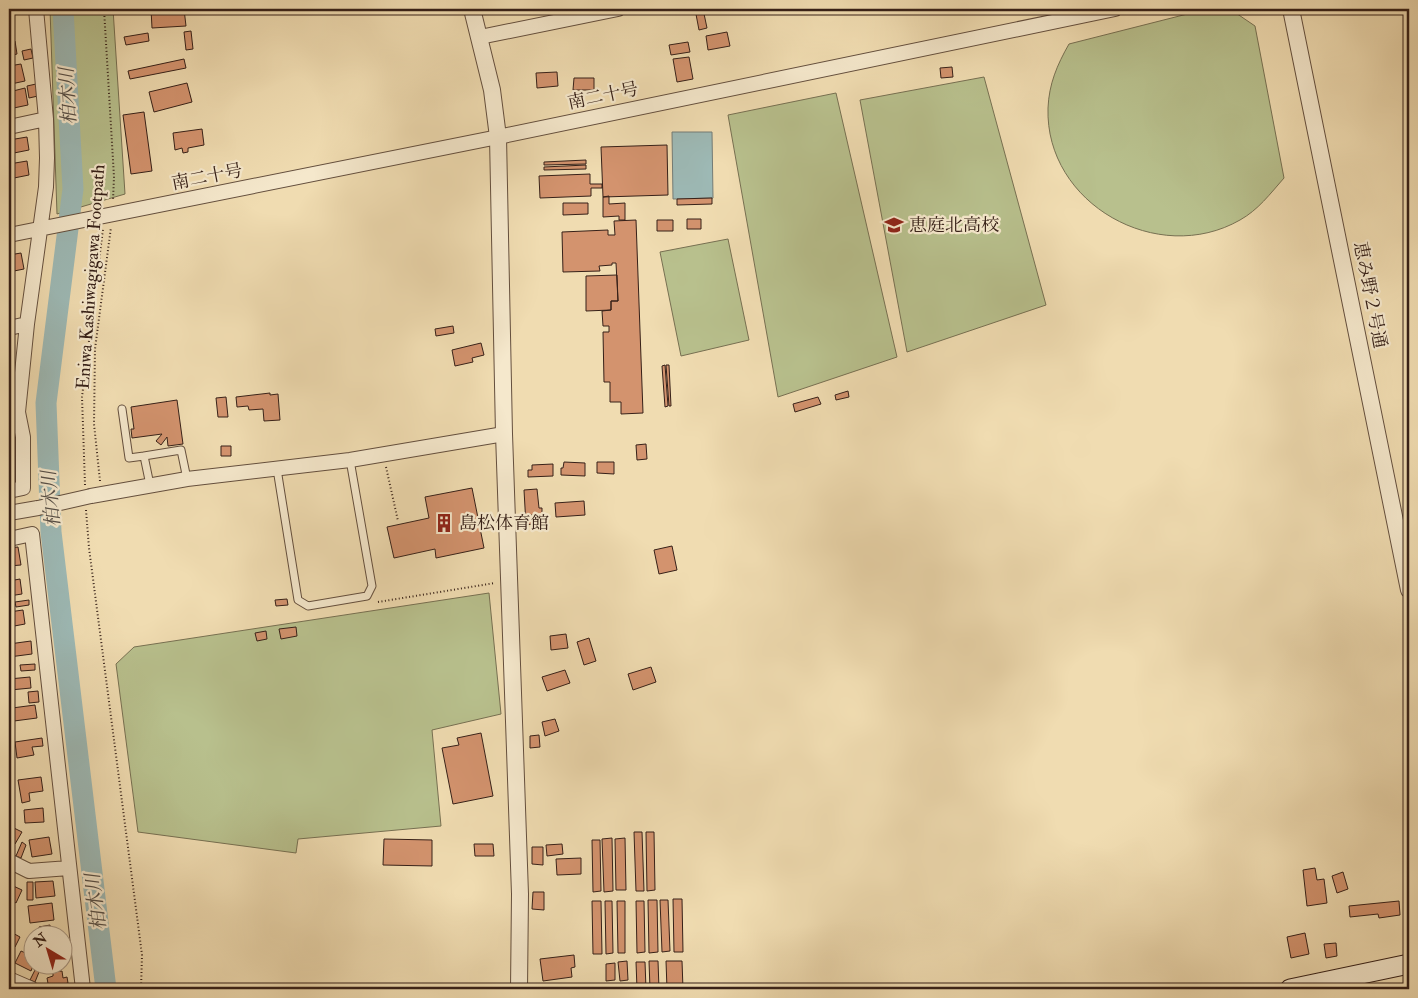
<svg xmlns="http://www.w3.org/2000/svg" width="1418" height="998" font-family="'IM FELL Double Pica','Noto Serif JP',serif">
<style>
.green{fill:#b8c08d;stroke:#777052}
.water{fill:#9db9b5;stroke:#747c76}
.lines{fill:none;stroke-linecap:round;stroke-linejoin:round}
.river{stroke:#9db9b5;stroke-width:21}
.building{fill:#d3936e;stroke:#362018}
.service-casing{stroke:#644f3e;stroke-width:9}
.minor-casing{stroke:#644f3e;stroke-width:16}
.tertiary-casing{stroke:#644f3e;stroke-width:18}
.secondary-casing{stroke:#362018;stroke-width:21}
.path{stroke:#362018;stroke-width:2;stroke-dasharray:1 2.5;stroke-linecap:butt}
.service{stroke:#f5e8cc;stroke-width:7}
.minor{stroke:#f5e8cc;stroke-width:14}
.tertiary{stroke:#f5e8cc;stroke-width:16}
.secondary{stroke:#f5e8cc;stroke-width:19}
.minor-bridge-casing{stroke:#644f3e;stroke-width:16;stroke-linecap:butt}
.minor-bridge{stroke:#f5e8cc;stroke-width:14}
.labels{text-anchor:middle;dominant-baseline:central;stroke-width:4.5;stroke-linejoin:round;paint-order:stroke}
.street-label{font-size:18px;fill:#362018;stroke:#f5e8cc}
.poi-label{font-size:18px;fill:#362018;stroke:#f5e8cc;text-anchor:start}
.water-label{font-size:19px;font-style:italic;fill:#554e47;stroke:#f5e8cc}
</style>
<rect width="100%" height="100%" fill="#f0dcb1"/>
<filter id="stains"><feTurbulence type="fractalNoise" baseFrequency=".004" numOctaves="4"/><feColorMatrix values="0 0 0 0 .2 0 0 0 0 .09 0 0 0 0 .02 0 0 0 .5 -.17"/></filter>
<radialGradient id="worn" r=".72"><stop offset=".6" stop-color="#630" stop-opacity="0"/><stop offset="1" stop-color="#630" stop-opacity=".3"/></radialGradient>
<path class="green" d="M 50,9 L 113,9 L 125,194 L 57,214 Z
M 1207,9 L 1230,9 L 1255,26 L 1284,178 C 1270,194 1258,210 1240,220 C 1158,267 1045,204 1048,108 C 1049,84 1057,65 1069,44 Z
M 984,77 L 1046,305 L 907,352 L 860,100 Z
M 836,93 L 897,357 L 778,397 L 728,115 Z
M 728,239 L 749,340 L 681,356 L 660,252 Z
M 489,593 L 501,714 L 432,730 L 441,826 L 298,839 L 296,853 L 138,832 L 116,664 L 134,647 Z"/>
<path class="water" d="M 672,132 L 712,132 L 713,198 L 673,199 Z"/>
<g class="lines">
<path class="river" d="M 63,9 L 73,189 L 46,403 L 51,532 L 106,989"/>
</g>
<path class="building" d="M 151,9 L 184,9 L 186,26 L 152,28 Z
M 695,9 L 703,9 L 707,28 L 699,30 Z
M 191,31 L 193,49 L 186,50 L 184,32 Z
M 727,32 L 730,46 L 708,50 L 706,36 Z
M 148,33 L 149,41 L 126,45 L 124,37 Z
M 15,41 L 17,54 L 9,56 L 9,42 Z
M 688,42 L 690,52 L 671,55 L 669,45 Z
M 31,49 L 33,58 L 24,60 L 22,51 Z
M 689,57 L 693,79 L 677,82 L 673,59 Z
M 184,59 L 186,68 L 130,79 L 128,71 Z
M 21,64 L 25,81 L 11,84 L 9,66 Z
M 952,67 L 953,77 L 941,78 L 940,68 Z
M 557,72 L 558,86 L 537,88 L 536,73 Z
M 574,78 L 594,78 L 594,90 L 573,90 Z
M 187,83 L 192,102 L 154,112 L 149,92 Z
M 36,84 L 38,96 L 29,98 L 27,86 Z
M 25,88 L 28,105 L 9,109 L 9,92 Z
M 144,112 L 152,171 L 131,174 L 123,115 Z
M 202,129 L 204,145 L 188,148 L 188,152 L 183,153 L 182,148 L 175,150 L 173,133 Z
M 27,137 L 29,150 L 9,154 L 9,140 Z
M 667,145 L 668,195 L 603,197 L 601,147 Z
M 586,160 L 586,164 L 544,165 L 544,162 Z
M 27,161 L 29,175 L 9,179 L 9,164 Z
M 586,165 L 586,169 L 544,170 L 544,167 Z
M 590,174 L 590,184 L 602,184 L 602,188 L 591,188 L 591,196 L 540,198 L 539,176 Z
M 609,196 L 609,204 L 625,203 L 625,220 L 619,220 L 619,216 L 603,217 L 603,197 Z
M 712,198 L 712,204 L 677,205 L 677,199 Z
M 563,203 L 588,203 L 588,214 L 563,215 Z
M 687,219 L 701,219 L 701,229 L 687,229 Z
M 636,220 L 643,413 L 621,414 L 621,402 L 610,402 L 610,382 L 604,382 L 603,332 L 609,332 L 609,326 L 603,326 L 602,311 L 611,310 L 611,301 L 618,301 L 616,263 L 612,263 L 612,265 L 599,266 L 600,271 L 563,272 L 562,232 L 608,230 L 608,235 L 615,235 L 614,221 Z
M 657,220 L 673,220 L 673,231 L 657,231 Z
M 21,253 L 24,269 L 9,272 L 9,255 Z
M 617,275 L 618,301 L 611,301 L 611,310 L 586,311 L 586,276 Z
M 453,326 L 454,333 L 436,336 L 435,329 Z
M 481,343 L 484,355 L 472,358 L 473,362 L 455,366 L 452,350 Z
M 665,365 L 668,406 L 665,407 L 662,366 Z
M 666,365 L 669,365 L 671,406 L 669,406 Z
M 848,391 L 849,397 L 836,400 L 835,395 Z
M 270,393 L 270,395 L 278,394 L 280,420 L 264,421 L 263,409 L 249,410 L 248,406 L 237,407 L 236,397 Z
M 226,397 L 228,417 L 218,417 L 216,398 Z
M 818,397 L 821,404 L 795,412 L 793,404 Z
M 177,400 L 183,444 L 168,446 L 167,437 L 161,445 L 156,441 L 162,434 L 132,438 L 131,429 L 134,429 L 131,407 Z
M 646,444 L 647,459 L 637,460 L 636,445 Z
M 221,446 L 231,446 L 231,456 L 221,456 Z
M 564,462 L 585,463 L 585,476 L 561,475 L 561,468 L 563,468 Z
M 597,462 L 614,462 L 614,474 L 597,473 Z
M 553,464 L 553,476 L 528,477 L 528,470 L 532,470 L 532,465 Z
M 472,488 L 484,548 L 436,558 L 435,549 L 394,558 L 387,527 L 429,518 L 425,497 Z
M 537,489 L 539,508 L 542,508 L 542,515 L 531,515 L 532,524 L 526,525 L 524,490 Z
M 584,501 L 585,515 L 556,517 L 555,503 Z
M 672,546 L 677,570 L 659,574 L 654,550 Z
M 18,547 L 21,565 L 9,566 L 9,548 Z
M 20,579 L 22,594 L 9,596 L 9,599 L 9,581 Z
M 287,599 L 288,605 L 276,606 L 275,600 Z
M 29,600 L 29,605 L 16,607 L 15,602 Z
M 23,610 L 25,624 L 9,627 L 9,612 Z
M 296,627 L 297,636 L 281,639 L 279,629 Z
M 266,631 L 267,639 L 257,641 L 255,633 Z
M 566,634 L 568,648 L 551,650 L 550,636 Z
M 589,638 L 596,661 L 584,665 L 577,642 Z
M 31,641 L 32,654 L 9,657 L 9,644 Z
M 35,664 L 35,670 L 21,671 L 20,665 Z
M 651,667 L 656,682 L 633,690 L 628,674 Z
M 565,670 L 570,683 L 547,691 L 542,677 Z
M 30,677 L 31,688 L 10,690 L 9,679 Z
M 38,691 L 39,702 L 29,703 L 28,692 Z
M 35,705 L 37,718 L 14,721 L 12,708 Z
M 555,719 L 559,731 L 545,736 L 542,722 Z
M 481,733 L 493,796 L 453,804 L 442,748 L 459,745 L 457,738 Z
M 539,735 L 540,747 L 530,748 L 530,736 Z
M 42,738 L 43,746 L 32,747 L 34,755 L 17,758 L 15,742 Z
M 41,777 L 43,791 L 29,793 L 30,801 L 22,803 L 18,780 Z
M 43,808 L 44,822 L 25,823 L 24,810 Z
M 10,826 L 22,832 L 15,844 L 9,841 Z
M 634,832 L 642,832 L 644,891 L 636,891 Z
M 646,832 L 654,832 L 655,890 L 647,891 Z
M 49,837 L 52,854 L 32,857 L 29,840 Z
M 612,838 L 613,891 L 604,892 L 602,839 Z
M 625,838 L 626,890 L 616,890 L 615,839 Z
M 384,839 L 432,840 L 432,866 L 383,865 Z
M 592,840 L 600,840 L 601,891 L 593,892 Z
M 22,842 L 26,845 L 21,858 L 16,856 Z
M 474,844 L 493,844 L 494,856 L 475,856 Z
M 562,844 L 563,854 L 547,856 L 546,845 Z
M 532,847 L 543,847 L 543,865 L 532,864 Z
M 581,858 L 581,874 L 557,875 L 556,859 Z
M 1315,868 L 1317,880 L 1324,879 L 1327,903 L 1307,906 L 1303,870 Z
M 1343,872 L 1348,889 L 1337,893 L 1332,876 Z
M 53,881 L 55,896 L 36,898 L 35,882 Z
M 27,882 L 33,882 L 33,900 L 27,900 Z
M 9,884 L 22,890 L 16,903 L 9,899 Z
M 533,892 L 544,892 L 544,910 L 532,909 Z
M 673,899 L 682,899 L 683,952 L 674,952 Z
M 648,900 L 657,900 L 658,952 L 649,953 Z
M 660,900 L 668,900 L 670,951 L 662,952 Z
M 592,901 L 601,901 L 602,954 L 593,954 Z
M 605,901 L 612,901 L 613,953 L 606,954 Z
M 617,901 L 625,901 L 625,953 L 618,953 Z
M 636,901 L 644,901 L 645,952 L 637,953 Z
M 1399,901 L 1400,915 L 1379,918 L 1378,914 L 1350,917 L 1349,906 Z
M 52,903 L 54,920 L 30,923 L 28,906 Z
M 50,925 L 51,936 L 40,936 L 39,927 Z
M 9,931 L 20,937 L 15,947 L 9,943 Z
M 1305,933 L 1309,954 L 1291,958 L 1287,937 Z
M 1336,943 L 1337,956 L 1326,958 L 1324,944 Z
M 21,951 L 32,956 L 33,966 L 31,971 L 15,963 Z
M 574,955 L 575,967 L 571,968 L 572,977 L 543,981 L 540,959 Z
M 627,961 L 628,980 L 620,981 L 618,962 Z
M 649,961 L 658,961 L 659,989 L 650,989 Z
M 666,961 L 682,961 L 683,989 L 667,989 Z
M 636,962 L 645,962 L 646,989 L 637,989 Z
M 615,963 L 615,980 L 606,981 L 606,964 Z
M 37,966 L 41,967 L 35,982 L 30,980 Z
M 62,971 L 63,978 L 67,977 L 68,983 L 64,984 L 65,989 L 49,989 L 47,978 L 53,976 L 53,972 Z"/>
<g class="lines">
<g class="service-casing">
<path id="service" d="M 122,409 L 129,458 L 144,456
M 277,469 L 298,600 L 308,606 L 367,596 L 372,586 L 350,460
M 150,485 L 144,456 L 181,450 L 187,479"/>
</g>
<g class="minor-casing">
<path id="minor" d="M 480,37 L 618,9
M 9,127 L 46,119
M 9,235 L 498,137 L 1115,9
M 9,328 L 27,324
M 9,491 L 23,488 L 23,437 L 18,412 L 27,324 L 46,187 L 47,158 L 46,119 L 36,9
M 91,496 L 187,479 L 350,460 L 504,434
M 9,513 L 38,508
M 9,539 L 32,534 L 83,989
M 9,861 L 29,871 L 69,868
M 9,979 L 32,989"/>
</g>
<g class="tertiary-casing">
<path id="tertiary" d="M 472,9 L 492,90 L 498,137 L 504,434 L 520,894 L 519,989
M 1291,9 L 1409,590"/>
</g>
<g class="secondary-casing">
<path id="secondary" d="M 1290,989 L 1409,964"/>
</g>
<path class="path" d="M 104,9 L 114,177 L 113,200
M 386,467 L 398,521
M 100,481 L 94,424 L 95,349 L 111,227
M 85,485 L 82,397 L 103,229
M 86,510 L 89,548 L 142,955 L 141,989
M 378,602 L 495,583"/>
<use href="#service" class="service"/>
<use href="#minor" class="minor"/>
<use href="#tertiary" class="tertiary"/>
<use href="#secondary" class="secondary"/>
<g class="minor-bridge-casing">
<path id="minor-bridge" d="M 38,508 L 91,496"/>
</g>
<use href="#minor-bridge" class="minor-bridge"/>
</g>
<defs>
<g id="school-bare" transform="scale(1.5)"><path d="M0-5L7-2L0 1L-7-2ZM-4 1L0 2.5L4 1V4Q0 6-4 4Z" fill="#8f2418" stroke="#f5e8cc" stroke-width="2.5" paint-order="stroke"/></g>
<g id="building-bare" transform="scale(1.5)"><path d="M-4-6H4V6H1V3H-1V6H-4ZM-2.5-4.3h1.7v1.8h-1.7ZM.8-4.3h1.7v1.8H.8ZM-2.5-1h1.7V.8h-1.7ZM.8-1h1.7V.8H.8Z" fill="#8f2418" stroke="#f5e8cc" stroke-width="2.5" paint-order="stroke"/></g>
</defs>
<g fill-rule="evenodd">
<use href="#school-bare" x="894" y="225"/>
<use href="#building-bare" x="444" y="523"/>
</g>
<g class="labels">
<g class="street-label">
<text transform="translate(603 96) rotate(-12)">南二十号</text>
<text transform="translate(207 177) rotate(-11)">南二十号</text>
<text transform="translate(91 277) rotate(-86)">Eniwa Kashiwagigawa Footpath</text>
<text transform="translate(1370 295) rotate(79)">恵み野２号通</text>
</g>
<g class="poi-label">
<text x="909" y="225">恵庭北高校</text>
<text x="459" y="523">島松体育館</text>
</g>
<g class="water-label">
<text transform="translate(68 96) rotate(-93)">柏木川</text>
<text transform="translate(51 499) rotate(-95)">柏木川</text>
<text transform="translate(96 902) rotate(-97)">柏木川</text>
</g>
</g>
<rect width="1418" height="998" fill="none" stroke="#f0dcb1" stroke-width="30"/>
<rect x="10" y="10" width="1398" height="978" fill="none" stroke="#362018" stroke-width="2.5"/>
<rect x="15" y="15" width="1388" height="968" fill="none" stroke="#362018"/>
<g transform="translate(48 950) rotate(322)"><circle r="24" fill="#f5e8cc" stroke="#a99884"/>
<path d="M0-4L9 19L0 12L-9 19Z" fill="#8f2418"/>
<text y="-8" font-size="14" font-weight="bold" text-anchor="middle" fill="#362018">N</text>
</g>
<rect width="100%" height="100%" filter="url(#stains)"/>
<rect width="100%" height="100%" fill="url(#worn)"/>
</svg>
